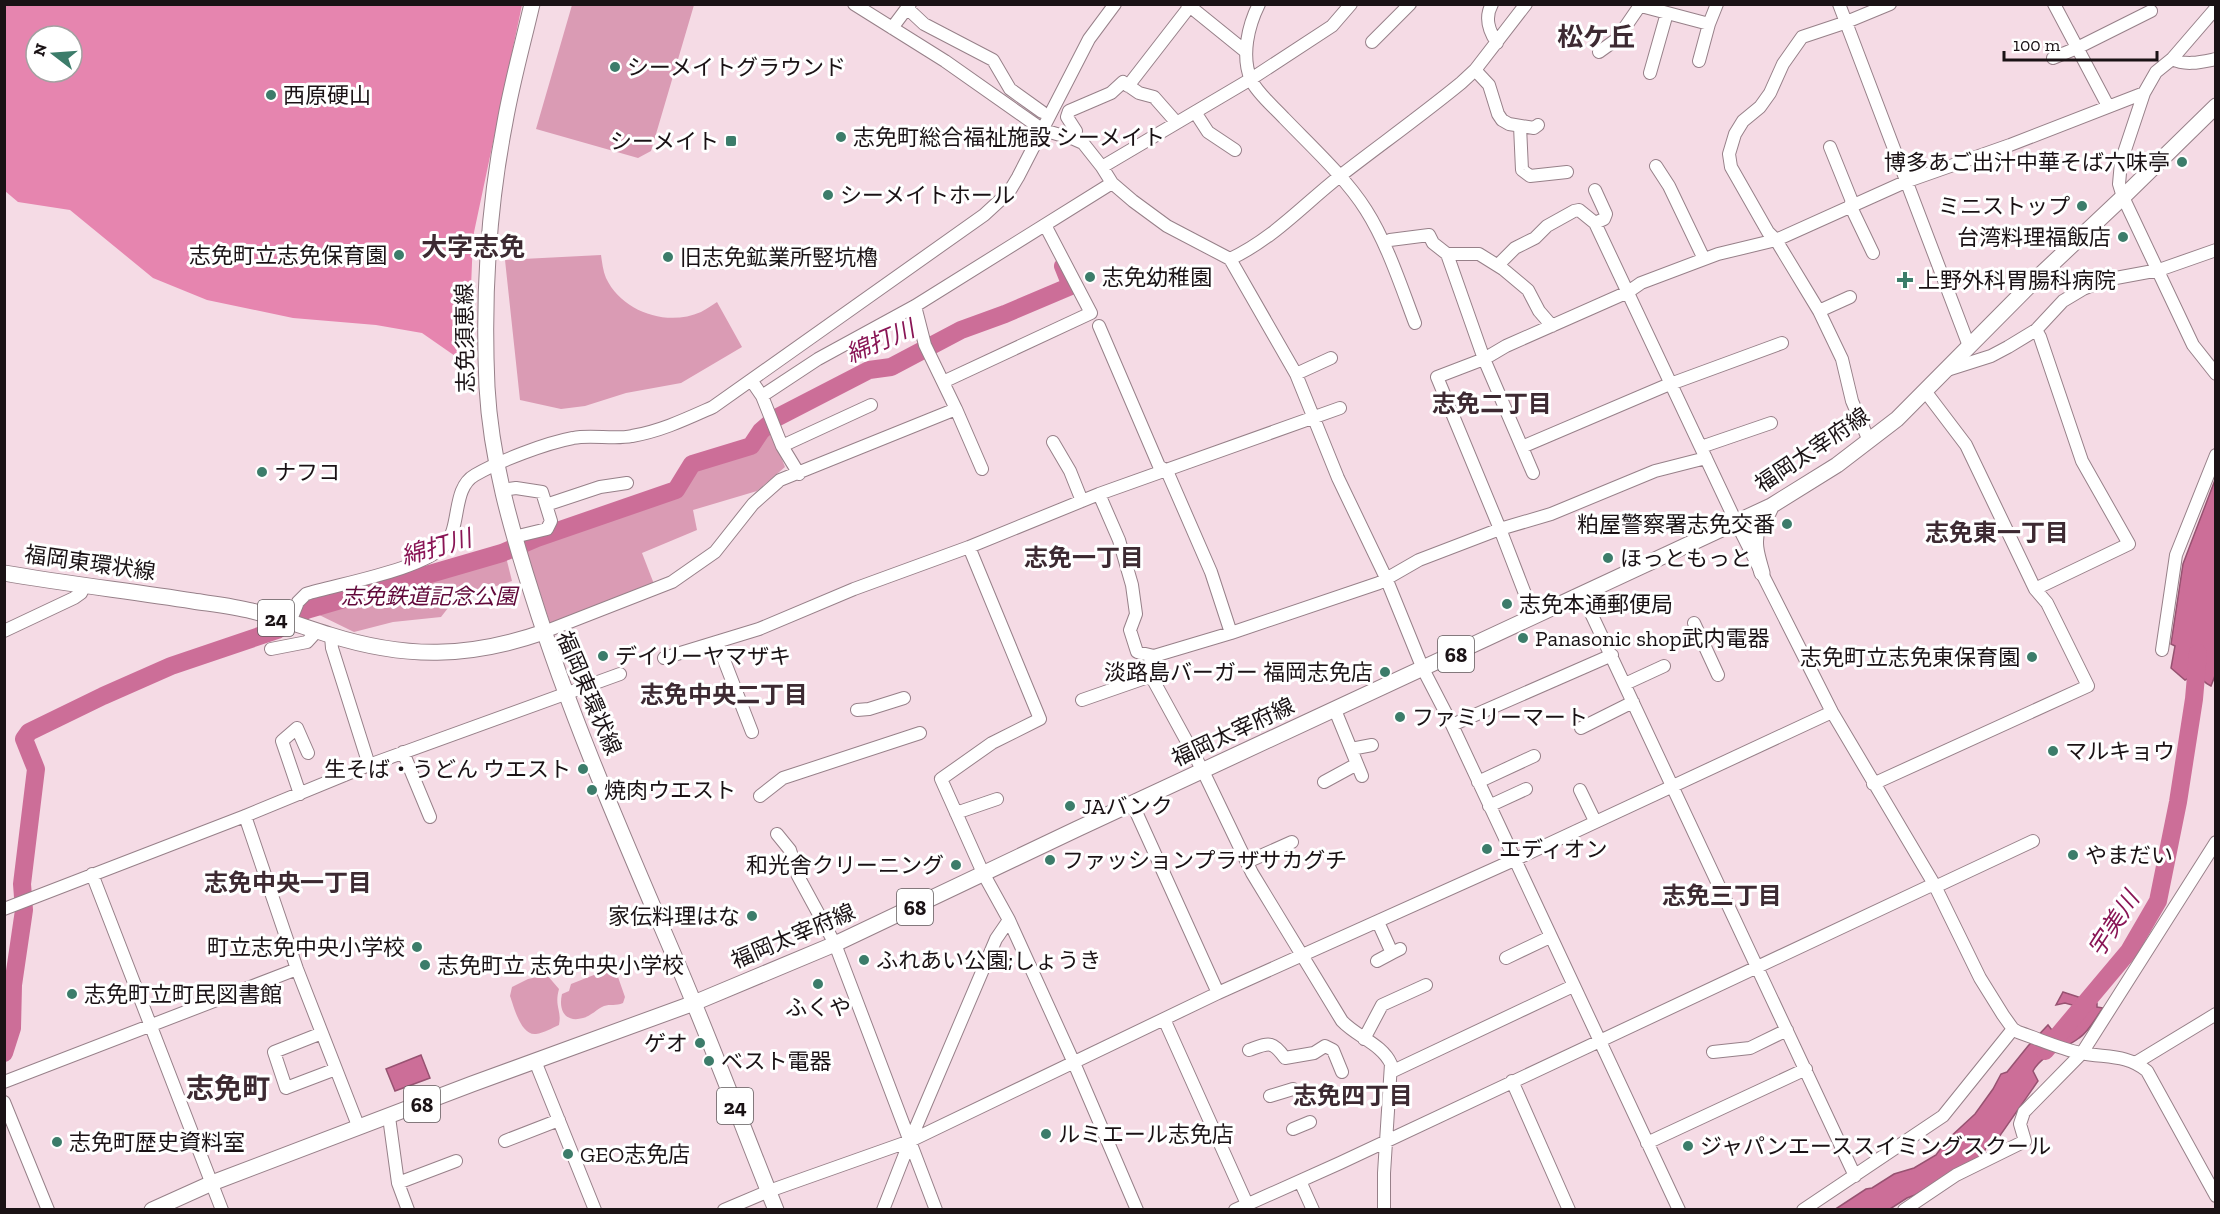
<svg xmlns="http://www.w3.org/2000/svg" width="2220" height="1214" font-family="'Zilla Slab','Noto Sans JP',serif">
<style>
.green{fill:#da9bb4}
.forest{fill:#e685af;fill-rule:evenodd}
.water{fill:#cc6e98;stroke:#975271;stroke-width:1.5}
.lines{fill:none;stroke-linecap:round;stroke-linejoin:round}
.river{stroke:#cc6e98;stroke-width:18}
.minor-casing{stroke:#978089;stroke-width:14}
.major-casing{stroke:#978089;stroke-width:17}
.minor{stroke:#fff;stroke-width:12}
.major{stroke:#fff;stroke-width:15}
.poi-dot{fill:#3c7c6a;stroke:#fff;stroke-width:2}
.labels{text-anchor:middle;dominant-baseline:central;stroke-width:6;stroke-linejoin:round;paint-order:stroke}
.shield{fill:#fff;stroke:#5f595b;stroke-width:1.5}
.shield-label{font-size:21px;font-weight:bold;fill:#1a1215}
.poi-label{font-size:22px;fill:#1a1215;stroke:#fff;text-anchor:start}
.street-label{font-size:22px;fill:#1a1215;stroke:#fff}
.park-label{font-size:22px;font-style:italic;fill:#61083a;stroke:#fff}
.water-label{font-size:24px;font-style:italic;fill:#891555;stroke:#fff}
.neighbourhood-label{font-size:24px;font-weight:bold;fill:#3d2a32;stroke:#fff}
.quarter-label{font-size:26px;font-weight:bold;fill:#3d2a32;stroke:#fff}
.district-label{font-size:28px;font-weight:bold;fill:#3d2a32;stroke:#fff}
</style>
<rect width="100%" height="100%" fill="#f5dbe5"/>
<path class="green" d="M 572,5 L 694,5 L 651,151 L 638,158 L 536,129 Z
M 601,255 C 602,262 603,271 606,278 C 622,312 667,327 701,312 C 707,309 712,305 717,302 L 742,347 L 681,383 L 626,393 L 585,406 L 561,409 L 520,400 L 505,260 Z
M 769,426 L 785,467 L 757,491 L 693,510 L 697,530 L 642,553 L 654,584 L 550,623 L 522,539 L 680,492 L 694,464 L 757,444 Z
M 504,549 L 512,581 L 455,599 L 441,617 L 393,622 L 354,632 L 309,610 Z
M 612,960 L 625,997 L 623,1003 C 616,1006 610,1004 604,1006 C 597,1009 591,1016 583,1018 C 566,1023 558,1011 562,994 L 569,991 L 571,984 L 604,971 L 602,964 Z
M 547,975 L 559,989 C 554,1007 562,1010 559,1025 C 552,1028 544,1033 536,1034 C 521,1036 514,1007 510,996 L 512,987 L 528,979 Z"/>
<path class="forest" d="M 4,5 L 522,5 L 473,237 L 468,365 L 422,333 L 376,325 L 293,318 L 207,300 L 153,278 L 70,210 L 18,202 L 5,191 ZM 36,36 L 72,36 L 72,72 L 36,72 Z"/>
<path class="water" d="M 2215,480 L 2216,673 L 2211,686 C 2199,681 2202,671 2185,680 L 2171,668 L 2175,646 L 2171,644 L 2183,564 Z
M 2063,992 L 2097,1003 L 2097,1007 L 2103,1008 C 2096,1017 2089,1032 2079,1038 C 2064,1050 2043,1053 2033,1071 L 2038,1081 L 1999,1137 L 1988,1144 L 1983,1154 L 1975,1161 L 1915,1195 L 1907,1198 L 1890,1209 L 1834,1210 L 1866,1189 L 1872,1188 L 1894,1174 L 1914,1168 L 1936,1155 L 1947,1140 L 1975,1114 L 1993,1089 L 2001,1074 L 2007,1072 L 2028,1046 L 2048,1025 L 2055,1034 L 2062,1033 L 2077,1016 L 2076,1006 L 2065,1003 L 2056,1005 Z
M 421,1055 L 430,1078 L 395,1091 L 386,1069 Z"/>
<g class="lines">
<path class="river" d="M 2045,1051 L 2129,951 L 2158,901 L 2178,802 L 2194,699 L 2198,653
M 4,1053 L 12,1028 L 13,985 L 24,910 L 22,884 L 36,769 L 24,739 L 29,732 L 103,696 L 171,666 L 277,630 L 306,610 L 502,553 L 537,538 L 676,490 L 692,464 L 751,446 L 761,431 L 776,418 L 869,370 L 891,367 L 961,330 L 1005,314 L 1071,286 L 1063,266"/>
<g class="minor-casing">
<path id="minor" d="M 854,4 L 945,61 L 1043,130 L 1074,139 L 1083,143 L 1102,167 L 1112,183 L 1133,201 L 1167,226 L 1230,259 L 1296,374 L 1338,478 L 1386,578 L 1423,669 L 1452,725 L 1679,1210
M 1187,4 L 1245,51
M 1259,4 C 1248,26 1241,56 1251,80 C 1258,94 1273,106 1284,118 C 1310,145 1346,178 1366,210 C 1387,243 1401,286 1415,323
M 1492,4 C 1484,18 1489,31 1497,43
M 1839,4 L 1969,346
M 2054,4 L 2108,106
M 1641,6 L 1709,24 L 1717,4
M 2216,8 L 2172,59 L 2156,72 L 2144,93 L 2121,162 L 2119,184 L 2123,197 L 2193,345 L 2216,374
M 908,9 L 924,24 L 993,60 L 1010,89 L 1042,112
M 892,28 L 910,4
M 1372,42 L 1410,4
M 1599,52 L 1617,39 L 1641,4
M 2053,58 L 2077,48 L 2151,11
M 2172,59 C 2186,66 2201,62 2216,59
M 1699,61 L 1709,24
M 1475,70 L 1489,85 L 1498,114 L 1502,120 L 1509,124 L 1534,128 L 1538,125
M 1650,73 L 1667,13
M 1128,86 L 1190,6
M 1195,112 L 1208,132 L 1235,150
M 1520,126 L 1522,170 L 1530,176 L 1567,172
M 1074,139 L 1076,131 L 1067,117 L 1069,111 L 1111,93 L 1123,82 L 1139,93 L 1154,97 L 1176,122
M 1830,147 L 1853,204
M 1656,166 L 1669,186 L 1704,259
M 1102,167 L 1251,79 L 1332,26 L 1351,4
M 1595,190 L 1606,214 L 1604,219 L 1595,223
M 1850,205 L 1873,253
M 1384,243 L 1390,240 L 1429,235 L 1433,243 L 1447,254 L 1479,254 L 1503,269 L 1528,290 L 1539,311 L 1552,326
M 1447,254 L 1484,359 L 1533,473
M 1230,259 C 1273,239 1303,205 1340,176 C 1380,145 1422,115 1461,83 L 1475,70 L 1526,4
M 1498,265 L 1515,248 L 1535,238 L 1547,226 L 1574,211 L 1579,210 L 1595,223 L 1736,522 L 1832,712 L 1934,884 L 1980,978 L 2003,1015 L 2013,1029 L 2018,1032 C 2039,1039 2060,1049 2081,1053 C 2106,1058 2127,1054 2147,1071 L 2216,1196
M 915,306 L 925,345 L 956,409 L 982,469
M 1819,311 L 1850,297
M 1099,326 L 1159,466 L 1167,471 L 1211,572 L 1231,633
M 1947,370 L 1991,356 L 2008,347 L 2036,330 L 2063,301 L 2083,289 L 2105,280 L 2159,270 L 2216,250
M 1296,374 L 1331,358
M 751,380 L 762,396 L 782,446 L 799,474
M 943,382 L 1091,313 L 1045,225
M 762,396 L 818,359 L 915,306 L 1112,183
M 1869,441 L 1852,401 L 1842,359 L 1819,311 L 1776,240 L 1768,232 L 1731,167 L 1729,154 L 1735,134 L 1743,121 L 1760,107 L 1770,93 L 1783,64 L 1802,37 L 1844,23 L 1890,4
M 1053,442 L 1070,471 L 1082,501
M 782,446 L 871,405
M 1522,447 L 1665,386 L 1782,343
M 1701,447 L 1771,423
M 502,490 L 516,488 L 542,492 L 551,521 L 547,529 L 514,537
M 1099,494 L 1119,540 L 1132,585 L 1136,614 L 1130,630 L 1137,652 L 1154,656 L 1231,633 L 1379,583 L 1419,560 L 1500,529 L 1551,514 L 1655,471 L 1706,458
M 546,505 L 600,487 L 627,483
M 969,547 L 1040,719 L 992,743 L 941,779 L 983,873 L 1009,920 L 1074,1063 L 1137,1210
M 2035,589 L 2129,544 L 2082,461 L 2040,337 L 2036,330
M 1582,594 L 1855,1176
M 1534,617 L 1500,529 L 1437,377 L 1484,359 L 1506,346 L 1628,292 L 1641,283 L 1718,254 L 1776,240 L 1905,182 L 2010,145 L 2144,93
M 290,622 L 298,602 L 306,594 C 338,584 426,569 446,544 C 461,525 452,488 475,475 C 499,461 546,443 573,438 C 592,434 613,440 632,436 C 661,431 686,419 713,407 L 984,215 L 1009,192 L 1018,177 L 1089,39 L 1115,4
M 1694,623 L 1718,675
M 4,631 L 74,598 L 81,593 L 85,585
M 544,632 L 672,582 L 715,552 L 753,504 L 780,480 L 956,409
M 331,636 L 332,648 L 369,765
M 717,642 L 752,732
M 271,649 L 307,642 L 317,631
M 2162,650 L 2176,555 L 2216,455
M 1154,656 L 1150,662 L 1151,676 L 1203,771 L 1252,873 L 1342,1021 C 1357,1037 1382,1044 1391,1064 L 1384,1173 L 1384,1210
M 664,658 L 759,629 L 854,589 L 969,547 L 1099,494 L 1340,408
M 1625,684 L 1664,666
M 1082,700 L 1151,676
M 857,710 L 869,709 L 904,698
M 1335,710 L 1362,776
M 1452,725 L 1612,655
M 1581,728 L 1633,702
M 1351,749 L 1372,745
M 403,752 L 430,817
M 1324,782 L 1357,764
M 1478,782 L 1534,756
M 1873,784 L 2088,686 L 2047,603 L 2035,589 L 1966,445 L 1925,391
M 1580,790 L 1595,821
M 300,794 L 282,741 L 297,728 L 308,753
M 760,796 L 783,778 L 920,733
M 1132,803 L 1218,993
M 1489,806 L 1526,789
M 956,813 L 997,799
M 245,816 L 297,969 L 359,1128
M 777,834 L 790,850 L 798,876 L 835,944 L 936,1210
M 1247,862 L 1292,842
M 92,874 L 222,1210
M 1935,887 L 2033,841
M 4,909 L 245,816 L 369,765 L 620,674
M 1378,922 L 1392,953 L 1400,949
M 1506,958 L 1550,937
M 1377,961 L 1392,953
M 1164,1019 L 1247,1204
M 322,1033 L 274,1052 L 286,1088 L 336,1069
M 1364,1039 L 1382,1005 L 1426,985
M 1249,1050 C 1269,1043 1272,1040 1285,1058 L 1314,1053 L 1325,1046 L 1333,1050 L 1342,1072
M 1713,1052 L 1750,1048 L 1787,1030
M 535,1061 L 595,1210
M 2137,1062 L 2216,1014
M 1391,1072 L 1573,986
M 1512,1081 L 1569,1210
M 4,1082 L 297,969
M 1270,1096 L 1293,1089
M 4,1102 L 48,1210
M 389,1117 L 398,1183 L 408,1210
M 1293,1129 L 1310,1122
M 505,1141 L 559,1120
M 1647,1143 L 1806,1069
M 1300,1181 L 1313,1210
M 398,1183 L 456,1161
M 724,1210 L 769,1191 L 910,1141 L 1218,993 L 1514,860 L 1832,712
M 883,1210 L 910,1141 L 996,939 L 1009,920
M 1235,1210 L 1340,1163 L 1934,884
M 1803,1210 L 1943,1116 L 2013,1029
M 1904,1210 L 1956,1175 L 2025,1141 L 2020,1124 L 2024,1112 L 2082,1053 L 2216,842"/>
</g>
<g class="major-casing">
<path id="major" d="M 532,4 C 523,43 512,82 505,122 C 488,209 483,298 487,387 C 491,459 511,529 533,597 C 571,718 622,834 672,951 C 709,1036 741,1123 776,1210
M 4,573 C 67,584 130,591 193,601 C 213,604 233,606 252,611 C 278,617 304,627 330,635 C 406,659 469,658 544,632
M 1762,573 C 1758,558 1752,543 1758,528 C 1762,520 1769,515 1771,506
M 152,1210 L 212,1183 L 472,1084 L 694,1003 L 835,944 L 1077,829 L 1771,506 L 1837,465 L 1897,419 L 2036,279 L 2123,197 L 2216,106"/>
</g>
<use href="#minor" class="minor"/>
<use href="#major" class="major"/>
</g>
<g class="poi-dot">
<circle cx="615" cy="67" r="6"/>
<circle cx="271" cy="95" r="6"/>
<circle cx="841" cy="137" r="6"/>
<rect x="725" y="135" width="12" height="12" rx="3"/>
<circle cx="2182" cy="162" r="6"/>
<circle cx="828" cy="195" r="6"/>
<circle cx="2082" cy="206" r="6"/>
<circle cx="2123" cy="237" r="6"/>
<circle cx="399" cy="255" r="6"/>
<circle cx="668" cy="257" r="6"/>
<circle cx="1090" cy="277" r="6"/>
<path d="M1902 271h6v6h6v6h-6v6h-6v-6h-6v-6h6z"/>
<circle cx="262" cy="472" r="6"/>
<circle cx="1787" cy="524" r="6"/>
<circle cx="1608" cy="558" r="6"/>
<circle cx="1507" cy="604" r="6"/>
<circle cx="1523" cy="638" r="6"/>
<circle cx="603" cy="656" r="6"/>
<circle cx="2032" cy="657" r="6"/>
<circle cx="1385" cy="672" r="6"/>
<circle cx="1400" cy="717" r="6"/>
<circle cx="2053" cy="751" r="6"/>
<circle cx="583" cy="769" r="6"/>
<circle cx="592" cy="790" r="6"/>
<circle cx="1070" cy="806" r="6"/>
<circle cx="1487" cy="849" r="6"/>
<circle cx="2073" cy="855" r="6"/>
<circle cx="1050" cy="860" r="6"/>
<circle cx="956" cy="865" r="6"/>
<circle cx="752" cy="916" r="6"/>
<circle cx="417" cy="947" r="6"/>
<circle cx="864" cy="960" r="6"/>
<circle cx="425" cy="965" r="6"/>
<circle cx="818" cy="984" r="6"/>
<circle cx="72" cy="994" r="6"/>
<circle cx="700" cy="1043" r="6"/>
<circle cx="709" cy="1061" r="6"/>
<circle cx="1046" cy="1134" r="6"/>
<circle cx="57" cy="1142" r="6"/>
<circle cx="1688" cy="1146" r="6"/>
<circle cx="568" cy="1154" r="6"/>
</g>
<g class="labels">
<g class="shield">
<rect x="258" y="600" width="36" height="36" rx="4.5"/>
<rect x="1438" y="636" width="36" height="36" rx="4.5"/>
<rect x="897" y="889" width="36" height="36" rx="4.5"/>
<rect x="404" y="1086" width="36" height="36" rx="4.5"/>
<rect x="717" y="1088" width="36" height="36" rx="4.5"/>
</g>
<g class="shield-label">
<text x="276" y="618">24</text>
<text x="1456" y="654">68</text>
<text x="915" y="907">68</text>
<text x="422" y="1104">68</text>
<text x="735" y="1106">24</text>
</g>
<g class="poi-label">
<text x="627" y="67">シーメイトグラウンド</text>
<text x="283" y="95">西原硬山</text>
<text x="853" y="137">志免町総合福祉施設 シーメイト</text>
<text x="719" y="141" text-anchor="end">シーメイト</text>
<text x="2170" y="162" text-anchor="end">博多あご出汁中華そば六味亭</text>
<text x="840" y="195">シーメイトホール</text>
<text x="2070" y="206" text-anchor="end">ミニストップ</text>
<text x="2111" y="237" text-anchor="end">台湾料理福飯店</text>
<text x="387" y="255" text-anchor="end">志免町立志免保育園</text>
<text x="680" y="257">旧志免鉱業所竪坑櫓</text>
<text x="1102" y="277">志免幼稚園</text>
<text x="1918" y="280">上野外科胃腸科病院</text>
<text x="274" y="472">ナフコ</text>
<text x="1775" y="524" text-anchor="end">粕屋警察署志免交番</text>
<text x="1620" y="558">ほっともっと</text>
<text x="1519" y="604">志免本通郵便局</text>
<text x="1535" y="638">Panasonic shop武内電器</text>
<text x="615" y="656">デイリーヤマザキ</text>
<text x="2020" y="657" text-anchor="end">志免町立志免東保育園</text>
<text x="1373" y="672" text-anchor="end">淡路島バーガー 福岡志免店</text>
<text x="1412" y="717">ファミリーマート</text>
<text x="2065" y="751">マルキョウ</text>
<text x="571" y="769" text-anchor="end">生そば・うどん ウエスト</text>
<text x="604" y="790">焼肉ウエスト</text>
<text x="1082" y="806">JAバンク</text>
<text x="1499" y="849">エディオン</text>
<text x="2085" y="855">やまだい</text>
<text x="1062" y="860">ファッションプラザサカグチ</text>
<text x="944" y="865" text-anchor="end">和光舎クリーニング</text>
<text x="740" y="916" text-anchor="end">家伝料理はな</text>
<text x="405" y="947" text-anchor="end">町立志免中央小学校</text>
<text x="876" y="960">ふれあい公園;しょうき</text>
<text x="437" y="965">志免町立 志免中央小学校</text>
<text x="84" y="994">志免町立町民図書館</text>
<text x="818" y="1007" text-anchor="middle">ふくや</text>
<text x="688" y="1043" text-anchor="end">ゲオ</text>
<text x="721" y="1061">ベスト電器</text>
<text x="1058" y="1134">ルミエール志免店</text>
<text x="69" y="1142">志免町歴史資料室</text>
<text x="1700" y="1146">ジャパンエーススイミングスクール</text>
<text x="580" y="1154">GEO志免店</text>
</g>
<g class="street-label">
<text transform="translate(465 338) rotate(-91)">志免須恵線</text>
<text transform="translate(1812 450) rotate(-34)">福岡太宰府線</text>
<text transform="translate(90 563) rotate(8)">福岡東環状線</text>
<text transform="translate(589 693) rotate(67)">福岡東環状線</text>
<text transform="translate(1233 732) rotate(-25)">福岡太宰府線</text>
<text transform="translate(793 936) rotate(-23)">福岡太宰府線</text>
</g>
<g class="park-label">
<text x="429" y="596">志免鉄道記念公園</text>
</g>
<g class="water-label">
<text transform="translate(880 341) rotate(-23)">綿打川</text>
<text transform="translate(436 547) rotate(-16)">綿打川</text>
<text transform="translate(2113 924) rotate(-57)">宇美川</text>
</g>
<g class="neighbourhood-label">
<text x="1492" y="403">志免二丁目</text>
<text x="1997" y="532">志免東一丁目</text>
<text x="1084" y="557">志免一丁目</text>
<text x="724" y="694">志免中央二丁目</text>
<text x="288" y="882">志免中央一丁目</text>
<text x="1722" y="895">志免三丁目</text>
<text x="1353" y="1095">志免四丁目</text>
</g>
<g class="quarter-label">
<text x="1596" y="37">松ケ丘</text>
<text x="473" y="247">大字志免</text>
</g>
<g class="district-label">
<text x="228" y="1088">志免町</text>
</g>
</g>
<rect width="2220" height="1214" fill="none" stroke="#1a1215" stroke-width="12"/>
<g transform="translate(54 54) rotate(287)"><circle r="28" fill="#ffffff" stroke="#a3a0a1" stroke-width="1.5"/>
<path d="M0-4.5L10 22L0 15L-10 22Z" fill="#3c7c6a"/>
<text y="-9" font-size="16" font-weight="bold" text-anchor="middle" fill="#1a1215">N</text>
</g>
<path d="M2004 51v9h153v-9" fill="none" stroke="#1a1215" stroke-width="3"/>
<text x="2013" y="51" font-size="18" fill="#1a1215" stroke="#ffffff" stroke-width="4.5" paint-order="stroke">100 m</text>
</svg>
